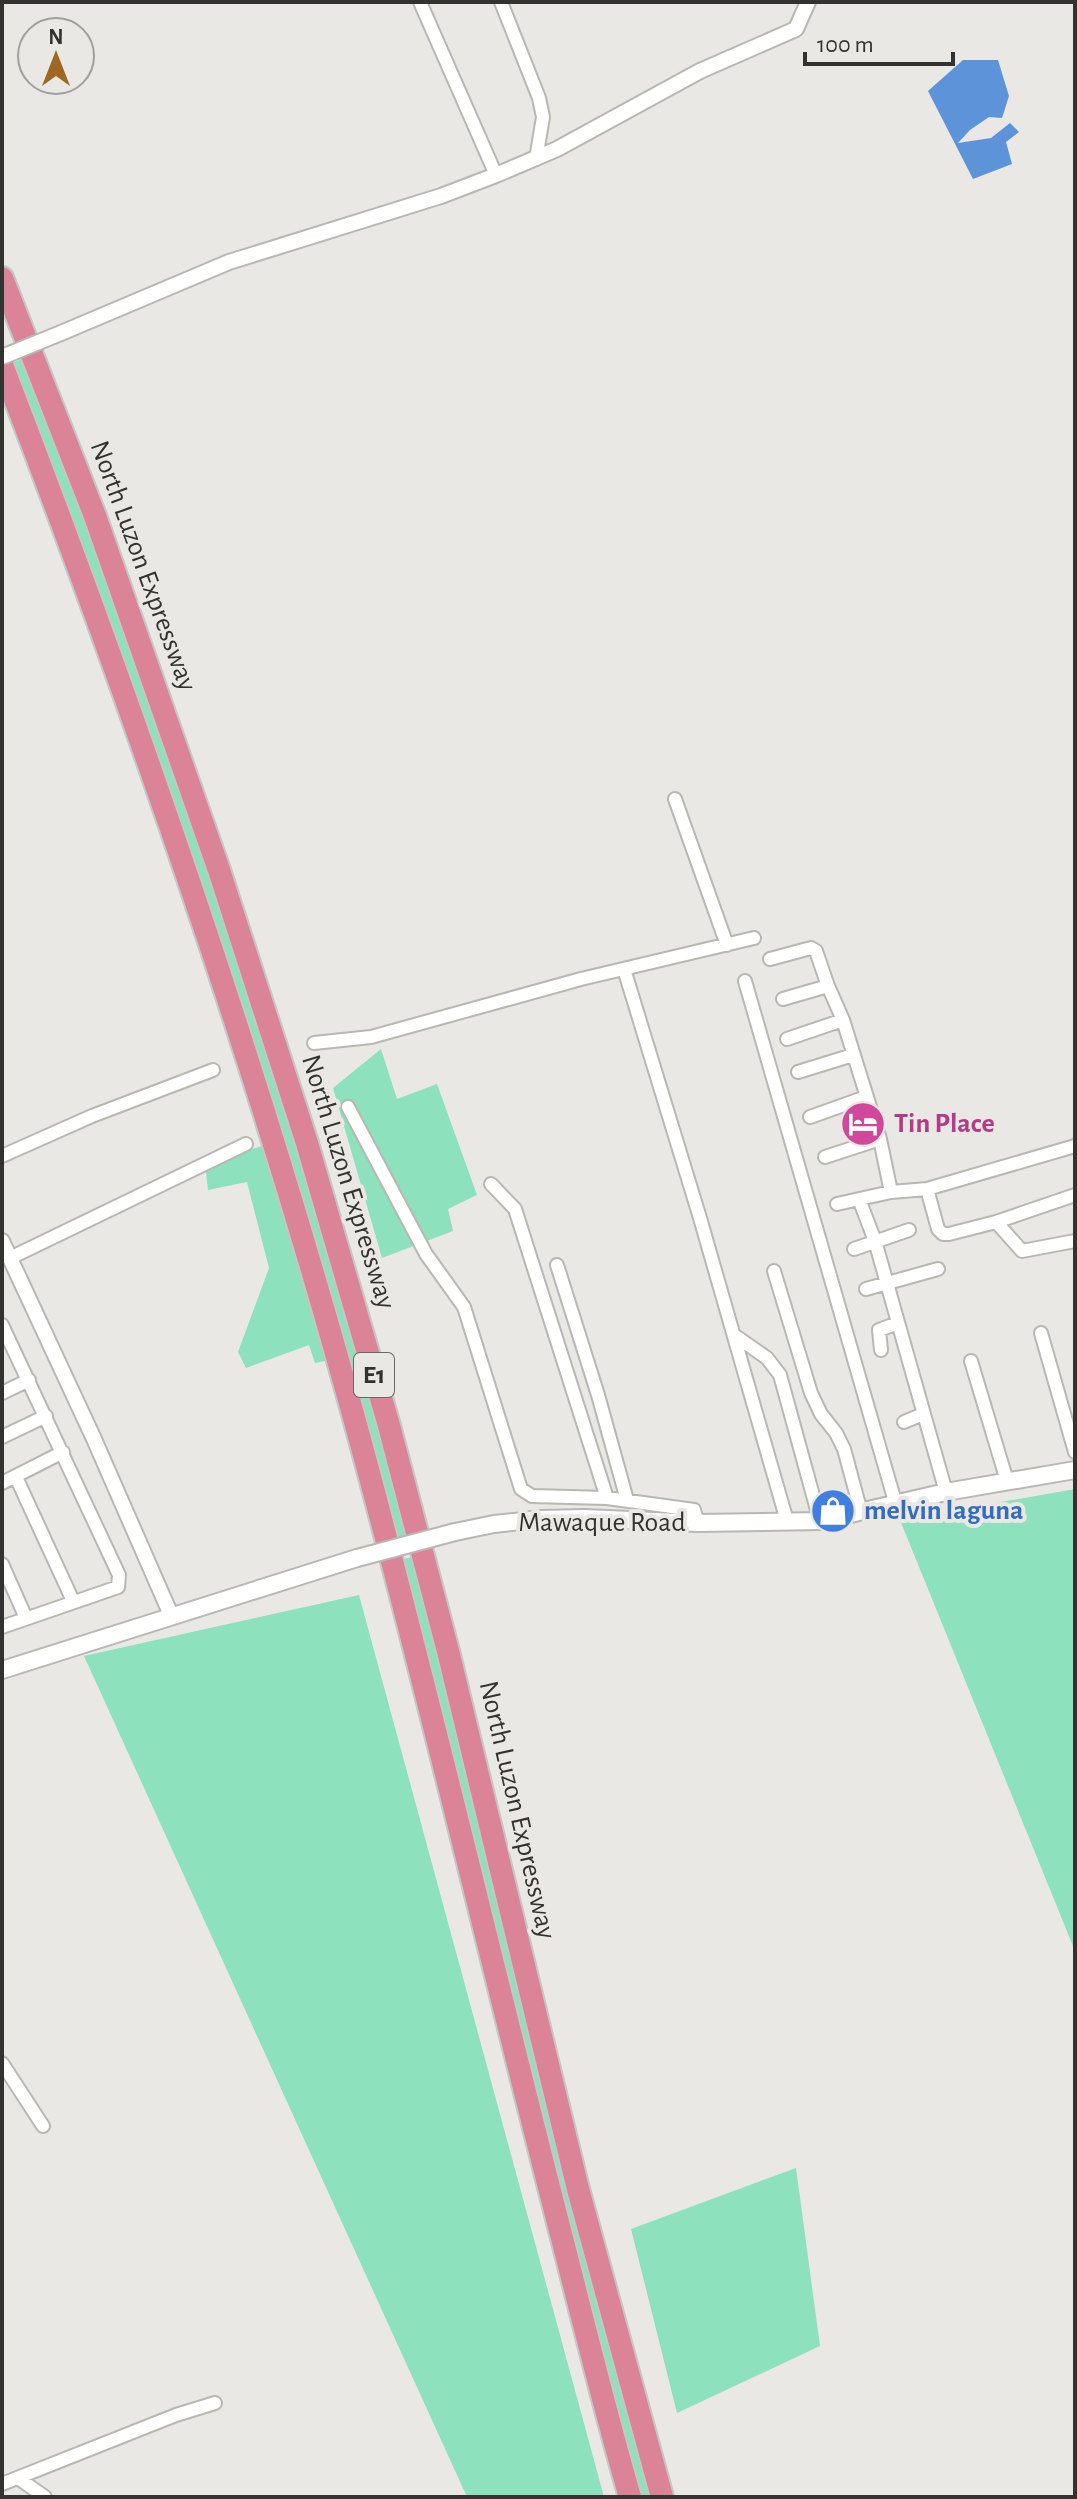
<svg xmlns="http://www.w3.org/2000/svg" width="1077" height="2499" font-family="'Alegreya Sans',sans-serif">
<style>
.green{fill:#8de1bc}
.water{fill:#5d93d8}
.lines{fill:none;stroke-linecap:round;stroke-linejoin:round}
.minor-casing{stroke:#b8b7b4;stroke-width:16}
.tertiary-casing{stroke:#b8b7b4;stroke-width:18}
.secondary-casing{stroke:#b8b7b4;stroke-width:20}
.motorway-casing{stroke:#c6c6c5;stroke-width:26}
.minor{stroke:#fff;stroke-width:12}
.tertiary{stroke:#fff;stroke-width:14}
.secondary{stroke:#fff;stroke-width:16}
.motorway{stroke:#db8397;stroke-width:22}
.tertiary-bridge-casing{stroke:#b8b7b4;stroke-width:18;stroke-linecap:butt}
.secondary-bridge-casing{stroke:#b8b7b4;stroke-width:20;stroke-linecap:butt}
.tertiary-bridge{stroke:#fff;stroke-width:14}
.secondary-bridge{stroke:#fff;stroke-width:16}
.labels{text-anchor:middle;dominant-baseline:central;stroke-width:8;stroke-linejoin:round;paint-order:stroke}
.shield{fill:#e9e8e4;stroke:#696967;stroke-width:2}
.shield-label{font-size:26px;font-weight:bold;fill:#323231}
.street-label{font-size:28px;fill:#323231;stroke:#e9e8e4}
.hotel-label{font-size:28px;font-weight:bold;fill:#b23c85;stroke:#e9e8e4;text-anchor:start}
.shop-label{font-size:28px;font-weight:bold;fill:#366cbe;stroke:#e9e8e4;text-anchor:start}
</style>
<rect width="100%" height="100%" fill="#e9e8e4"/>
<path class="green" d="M 27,357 L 255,1000 L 413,1543 L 393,1547 L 367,1447 L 12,363 Z
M 381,1049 L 397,1099 L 437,1084 L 477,1195 L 448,1209 L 453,1231 L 382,1258 L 333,1088 Z
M 262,1146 L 330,1360 L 315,1363 L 309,1345 L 246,1368 L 238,1352 L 269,1268 L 247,1182 L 208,1190 L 205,1164 Z
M 1075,1489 L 1075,1951 L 900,1520 Z
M 416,1556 L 655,2497 L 637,2497 L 396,1561 Z
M 359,1595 L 604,2497 L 467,2497 L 84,1656 Z
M 796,2168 L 820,2346 L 677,2413 L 631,2229 Z"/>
<path class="water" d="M 963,60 L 998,60 L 1009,96 L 1002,118 L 989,117 L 970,130 L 958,143 L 991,138 L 1010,123 L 1019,132 L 1006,142 L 1012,164 L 973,179 L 928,91 Z"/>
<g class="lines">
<g class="minor-casing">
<path id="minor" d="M 420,2 L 496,175
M 501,2 L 539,98 L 543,117 L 536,159
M 675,799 L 727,945
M 770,959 L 811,948 L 816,951 L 828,986 L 843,1020 L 880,1139 L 891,1192
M 624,969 L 700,1218 L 787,1521
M 745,981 L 896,1505
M 783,999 L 828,986
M 787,1039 L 843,1020
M 314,1043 L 371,1037 L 581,979 L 754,938
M 798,1072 L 853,1055
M 348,1107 L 426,1254 L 464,1307 L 521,1489 L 532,1496 L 607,1498 L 694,1510 L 698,1523
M 810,1117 L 866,1097
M 2,1156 L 92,1116 L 213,1070
M 825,1157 L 880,1139
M 491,1184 L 515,1209 L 607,1498
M 927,1189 L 938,1229 L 943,1234 L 949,1234 L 996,1222 L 1075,1195
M 859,1199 L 875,1241 L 946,1492
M 837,1204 L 891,1192 L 927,1189 L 1075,1146
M 996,1222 L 1022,1251 L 1075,1241
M 854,1249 L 909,1230
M 10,1258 L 246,1144
M 557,1265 L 598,1395 L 627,1500
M 774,1271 L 811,1393 L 821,1414 L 836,1433 L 844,1449 L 861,1512
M 866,1289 L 938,1269
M 2,1325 L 119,1575 L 118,1587 L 2,1627
M 1041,1333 L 1075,1452
M 734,1335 L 767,1358 L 780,1375 L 820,1521
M 881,1350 L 879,1330 L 898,1323
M 971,1361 L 1007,1481
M 2,1393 L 29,1380
M 904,1422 L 923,1414
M 2,1437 L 46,1416
M 16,1477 L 73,1601
M 2,1483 L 63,1452
M 2,1564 L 26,1618
M 2,2063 L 43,2126
M 18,2478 L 45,2497
M 2,2484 L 176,2415 L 215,2403"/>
</g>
<g class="tertiary-casing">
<path id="tertiary" d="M 61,333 L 229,262 L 441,196 L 496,175 L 557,149 L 700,71 L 796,29 L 808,2
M 2,1241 L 94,1439 L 171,1615"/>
</g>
<g class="secondary-casing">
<path id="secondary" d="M 455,1532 L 494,1524 L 541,1519 L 585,1518 L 698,1523 L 820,1521 L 946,1492 L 1075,1470
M 2,1670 L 357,1558"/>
</g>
<g class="motorway-casing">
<path id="motorway" d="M 2,278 L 95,516 L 219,870 L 307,1143 L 388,1422 L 448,1651 L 578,2189 L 662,2497
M 2,365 C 137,716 260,1072 359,1436 C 431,1702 493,1971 562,2238 C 584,2324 605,2411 630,2497"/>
</g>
<use href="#minor" class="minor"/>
<use href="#tertiary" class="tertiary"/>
<use href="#secondary" class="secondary"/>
<use href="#motorway" class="motorway"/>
<g class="tertiary-bridge-casing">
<path id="tertiary-bridge" d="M 2,357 L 61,333"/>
</g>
<g class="secondary-bridge-casing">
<path id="secondary-bridge" d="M 357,1558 L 455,1532"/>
</g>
<use href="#tertiary-bridge" class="tertiary-bridge"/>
<use href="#secondary-bridge" class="secondary-bridge"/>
</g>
<defs>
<g id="hotel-disc" transform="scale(2.3)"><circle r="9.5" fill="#d1479c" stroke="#e9e8e4"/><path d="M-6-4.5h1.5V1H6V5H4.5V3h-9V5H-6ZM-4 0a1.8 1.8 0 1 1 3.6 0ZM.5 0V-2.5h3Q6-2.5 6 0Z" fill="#fff"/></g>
<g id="shop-disc" transform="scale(2.3)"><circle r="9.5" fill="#3f7fe0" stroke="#e9e8e4"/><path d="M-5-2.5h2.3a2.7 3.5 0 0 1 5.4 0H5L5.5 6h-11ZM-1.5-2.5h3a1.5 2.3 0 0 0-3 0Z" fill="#fff"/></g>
</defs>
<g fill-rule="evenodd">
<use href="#hotel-disc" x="863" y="1124"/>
<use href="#shop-disc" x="833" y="1511"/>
</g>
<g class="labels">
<rect class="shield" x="354" y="1353" width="40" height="44" rx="6"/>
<g class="shield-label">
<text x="374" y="1375">E1</text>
</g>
<g class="street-label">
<text transform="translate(143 566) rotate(70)">North Luzon Expressway</text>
<text transform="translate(348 1182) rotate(73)">North Luzon Expressway</text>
<text x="602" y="1523">Mawaque Road</text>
<text transform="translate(517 1810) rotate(77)">North Luzon Expressway</text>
</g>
<g class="hotel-label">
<text x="894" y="1124">Tin Place</text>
</g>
<g class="shop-label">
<text x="864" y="1511">melvin laguna</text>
</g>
</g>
<rect width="1077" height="2499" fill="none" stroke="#323231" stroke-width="8"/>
<g transform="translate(56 56)"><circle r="38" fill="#e9e8e4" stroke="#a09f9c" stroke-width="2"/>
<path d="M0-6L14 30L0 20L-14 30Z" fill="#9f6624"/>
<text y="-12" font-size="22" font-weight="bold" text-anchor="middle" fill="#323231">N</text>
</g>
<path d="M805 52v12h148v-12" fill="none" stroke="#323231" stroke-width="4"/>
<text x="817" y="52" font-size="24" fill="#323231" stroke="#e9e8e4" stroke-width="6" paint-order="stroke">100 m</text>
</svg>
